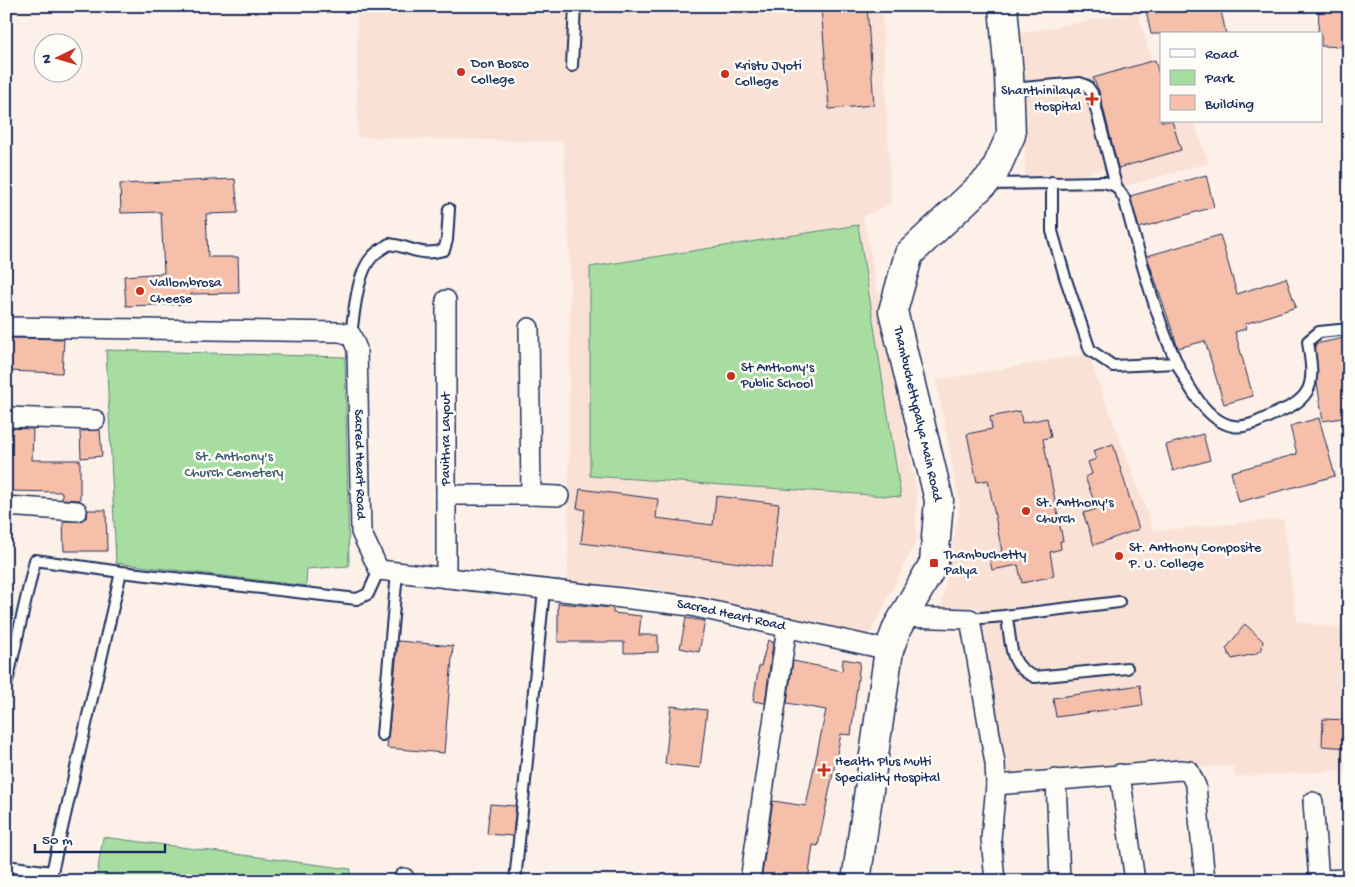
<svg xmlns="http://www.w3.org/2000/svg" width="1355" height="887" font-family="'Gochi Hand',sans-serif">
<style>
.built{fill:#fae1d5}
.green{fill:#a7dda0;stroke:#61867f}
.building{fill:#f6bfaa;stroke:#1b2f5e}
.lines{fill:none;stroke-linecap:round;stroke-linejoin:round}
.service-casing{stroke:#1b2f5e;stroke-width:14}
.minor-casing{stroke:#1b2f5e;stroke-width:22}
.secondary-casing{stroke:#1b2f5e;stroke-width:31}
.service{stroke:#fdfcf7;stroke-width:10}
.minor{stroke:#fdfcf7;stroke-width:19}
.secondary{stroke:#fdfcf7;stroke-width:28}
.poi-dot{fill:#c8321e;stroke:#fdfcf7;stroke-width:2}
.labels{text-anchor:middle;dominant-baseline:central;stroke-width:5;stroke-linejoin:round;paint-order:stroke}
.poi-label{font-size:14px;fill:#1b2f5e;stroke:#fdfcf7;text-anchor:start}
.street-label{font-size:14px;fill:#1b2f5e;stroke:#fdfcf7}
.park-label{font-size:14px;fill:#3e5a6e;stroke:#fdfcf7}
</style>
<rect width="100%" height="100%" fill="#fcf0e8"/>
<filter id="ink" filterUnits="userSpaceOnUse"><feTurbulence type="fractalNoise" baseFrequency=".02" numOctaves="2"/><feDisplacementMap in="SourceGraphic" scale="10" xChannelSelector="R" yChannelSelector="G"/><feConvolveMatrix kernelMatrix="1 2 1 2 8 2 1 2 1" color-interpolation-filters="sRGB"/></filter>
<g filter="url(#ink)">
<path class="built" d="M 357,6 L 885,6 L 882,7 L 891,204 L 863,216 L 917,493 L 916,541 L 868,638 L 645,587 L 568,582 L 570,259 L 563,142 L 357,137 Z
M 1138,12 L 1156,76 L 1161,76 L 1161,121 L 1193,121 L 1209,163 L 1122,187 L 1114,166 L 1026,191 L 1021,33 Z
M 1088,354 L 1154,531 L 1283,519 L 1297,622 L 1349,629 L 1349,770 L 1234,777 L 1234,766 L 1004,775 L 977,607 L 941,609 L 960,505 L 936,380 Z"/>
<path class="green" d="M 858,225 L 901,497 L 590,476 L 590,267 Z
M 106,350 L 345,357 L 349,566 L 307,569 L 306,586 L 116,563 Z
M 103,837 L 351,869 L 349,881 L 96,881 Z
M 6,874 L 53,881 L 6,881 Z"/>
<path class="building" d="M 821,6 L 867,6 L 874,105 L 829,109 Z
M 1145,6 L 1220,6 L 1226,34 L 1151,34 Z
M 1319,6 L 1349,6 L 1349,47 L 1321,46 L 1321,34 L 1318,34 Z
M 1155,60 L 1161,82 L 1161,121 L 1172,121 L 1181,150 L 1118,168 L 1099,91 L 1093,78 Z
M 1206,175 L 1214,207 L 1139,228 L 1130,196 Z
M 235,179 L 238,213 L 206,214 L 208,257 L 238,257 L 239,293 L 191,294 L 189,304 L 126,306 L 124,276 L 164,273 L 161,212 L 121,213 L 120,184 Z
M 1220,235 L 1237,294 L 1286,278 L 1296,307 L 1245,324 L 1246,329 L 1235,332 L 1253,396 L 1224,404 L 1205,341 L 1178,348 L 1147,256 Z
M 6,338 L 64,339 L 62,373 L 6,371 Z
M 1344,338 L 1349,368 L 1349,417 L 1323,421 L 1317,383 L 1315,344 Z
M 1020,411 L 1022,423 L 1047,418 L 1051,437 L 1043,439 L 1063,541 L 1060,541 L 1061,549 L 1050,552 L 1054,576 L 1022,583 L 1018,565 L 992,570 L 989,555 L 1002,552 L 988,480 L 977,482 L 967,434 L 992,429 L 990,417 Z
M 1319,418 L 1335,476 L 1239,502 L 1231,472 L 1297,454 L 1290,426 Z
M 6,428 L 33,429 L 32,460 L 80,460 L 80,500 L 62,499 L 62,492 L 7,491 Z
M 100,430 L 102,456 L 81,458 L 80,431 Z
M 1203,434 L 1210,460 L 1173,471 L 1166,445 Z
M 1113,444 L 1139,529 L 1094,545 L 1083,513 L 1097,509 L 1085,477 L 1092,474 L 1088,462 L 1096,459 L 1093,451 Z
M 580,489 L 658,499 L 656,518 L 713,525 L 716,496 L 779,504 L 772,567 L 581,543 L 585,510 L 577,508 Z
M 88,510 L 106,510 L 107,551 L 64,551 L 63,521 L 81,521 L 87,517 Z
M 558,603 L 613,608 L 613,613 L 641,616 L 639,635 L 658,635 L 658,652 L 624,653 L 624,642 L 558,642 Z
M 686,618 L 705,621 L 699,652 L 680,648 Z
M 1245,624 L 1263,641 L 1262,649 L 1255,654 L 1232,659 L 1226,649 Z
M 768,640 L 773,642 L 765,703 L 753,701 L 759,666 L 761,666 Z
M 398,641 L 453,646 L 444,753 L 387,748 Z
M 843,659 L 860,662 L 851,735 L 841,734 L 818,846 L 813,845 L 808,881 L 761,881 L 773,801 L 806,806 L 826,710 L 787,703 L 793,661 L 842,671 Z
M 1140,685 L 1143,705 L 1056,717 L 1053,698 Z
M 671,706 L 707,710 L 700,768 L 665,764 Z
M 1323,719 L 1349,720 L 1349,748 L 1322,746 Z
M 490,804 L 516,806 L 513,836 L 487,834 Z"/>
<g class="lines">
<g class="service-casing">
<path id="service" d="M 572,66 L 575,6
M 1011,89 L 1080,83 L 1087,86 L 1092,93 L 1116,186
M 1052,182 L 1052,231 L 1065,277 L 1090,350 L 1113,366 L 1176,363
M 990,184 L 1104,182 L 1116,186 L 1124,198 C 1139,249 1175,416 1233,426 C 1250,429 1268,416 1283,410 C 1319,395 1312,373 1308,341 L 1319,332 L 1349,329
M 351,335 C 354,314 357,271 373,256 C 377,251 384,248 389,244 C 413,247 418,257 444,250 L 447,240 L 449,209
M 1004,616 L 1119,602
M 970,619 L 1004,616 L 1007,619 C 1012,645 1008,666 1035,677 L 1127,668
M 6,686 L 35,560 L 121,572 L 357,599 L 368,594 L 379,570
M 382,735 L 397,573
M 6,866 L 52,872 L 121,572
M 515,881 L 544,590"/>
</g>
<g class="minor-casing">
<g id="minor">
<path d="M 446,300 L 446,578"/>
<path id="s1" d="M 6,327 L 340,332 L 351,335 L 357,349 L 361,532 L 379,570 L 691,606 L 889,650"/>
<path d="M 6,417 L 95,420"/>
<path d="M 446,495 L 531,495 L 529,328"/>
<path d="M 531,495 L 559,496"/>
<path d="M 6,506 L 77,511"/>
<path d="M 903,617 L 970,619 L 995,763 L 996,785 L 991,838 L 995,881"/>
<path d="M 1120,774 L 1135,881"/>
<path d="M 1056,779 L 1060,881"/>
<path d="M 996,785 L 1181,770 L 1189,771 L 1196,786 L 1205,881"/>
<path d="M 1313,802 L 1319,881"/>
<path d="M 1319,880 L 1349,879"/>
<path d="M 403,881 L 404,878"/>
<path d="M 750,881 L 787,627"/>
</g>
</g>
<g class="secondary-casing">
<path id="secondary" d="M 856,881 L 889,650 L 897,628 L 934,563 L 939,500 L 893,311 L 909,254 L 993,175 L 1011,135 L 1009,76 L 1003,6"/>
</g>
<use href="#service" class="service"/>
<use href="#minor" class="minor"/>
<use href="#secondary" class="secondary"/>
</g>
</g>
<g class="poi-dot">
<circle cx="461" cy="72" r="5"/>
<circle cx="725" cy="74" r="5"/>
<path d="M1089.5 91.5h5v5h5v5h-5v5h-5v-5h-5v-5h5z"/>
<circle cx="140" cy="291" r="5"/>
<circle cx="731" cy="376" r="5"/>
<circle cx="1026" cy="511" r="5"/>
<circle cx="1119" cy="556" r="5"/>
<rect x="929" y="558" width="10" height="10" rx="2.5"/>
<path d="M821.5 762.5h5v5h5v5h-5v5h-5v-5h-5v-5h5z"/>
</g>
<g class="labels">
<g class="poi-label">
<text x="471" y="64">Don Bosco<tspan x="471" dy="16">College</tspan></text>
<text x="735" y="66">Kristu Jyoti<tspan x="735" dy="16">College</tspan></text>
<text x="1081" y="91" text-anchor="end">Shanthinilaya<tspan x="1081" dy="16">Hospital</tspan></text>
<text x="150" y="283">Vallombrosa<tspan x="150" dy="16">Cheese</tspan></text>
<text x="741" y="368">St Anthony's<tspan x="741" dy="16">Public School</tspan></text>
<text x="1036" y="503">St. Anthony's<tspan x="1036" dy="16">Church</tspan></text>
<text x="1129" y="548">St. Anthony Composite<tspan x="1129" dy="16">P. U. College</tspan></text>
<text x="944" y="555">Thambuchetty<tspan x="944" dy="16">Palya</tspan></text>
<text x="835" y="762">Health Plus Multi<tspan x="835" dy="16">Speciality Hospital</tspan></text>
</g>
<g class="street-label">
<text transform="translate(917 414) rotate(77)">Thambuchettypalya Main Road</text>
<text transform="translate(446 439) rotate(-90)">Pavithra Layout</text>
<text stroke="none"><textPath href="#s1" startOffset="476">Sacred Heart Road</textPath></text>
<text stroke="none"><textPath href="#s1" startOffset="941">Sacred Heart Road</textPath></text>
</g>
<g class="park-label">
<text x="234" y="457">St. Anthony's<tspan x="234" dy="16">Church Cemetery</tspan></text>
</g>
</g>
<rect width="1355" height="887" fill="none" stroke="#fdfcf7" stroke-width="25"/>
<rect x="12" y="12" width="1330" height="862" fill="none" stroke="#1b2f5e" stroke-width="2" filter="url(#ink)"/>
<rect x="1160" y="32" width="162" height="90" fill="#fdfcf7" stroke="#a3aaba"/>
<rect x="1170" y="49" width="25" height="8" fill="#fdfcf7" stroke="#a3aaba"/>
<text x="1205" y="58" font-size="15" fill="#1b2f5e">Road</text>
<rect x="1170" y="70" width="25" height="15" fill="#a7dda0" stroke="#a3aaba"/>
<text x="1205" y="82" font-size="15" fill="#1b2f5e">Park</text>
<rect x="1170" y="95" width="25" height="15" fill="#f6bfaa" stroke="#a3aaba"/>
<text x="1205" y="108" font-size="15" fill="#1b2f5e">Building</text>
<g transform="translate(58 58) rotate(265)"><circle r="24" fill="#fdfcf7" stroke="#a3aaba"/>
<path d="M0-4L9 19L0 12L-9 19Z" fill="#c8321e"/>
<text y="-8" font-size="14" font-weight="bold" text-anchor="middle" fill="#1b2f5e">N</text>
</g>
<path d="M35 844v8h130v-8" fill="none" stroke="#1b2f5e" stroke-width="2.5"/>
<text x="42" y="844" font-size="15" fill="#1b2f5e" stroke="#fdfcf7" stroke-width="4" paint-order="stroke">50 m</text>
</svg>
